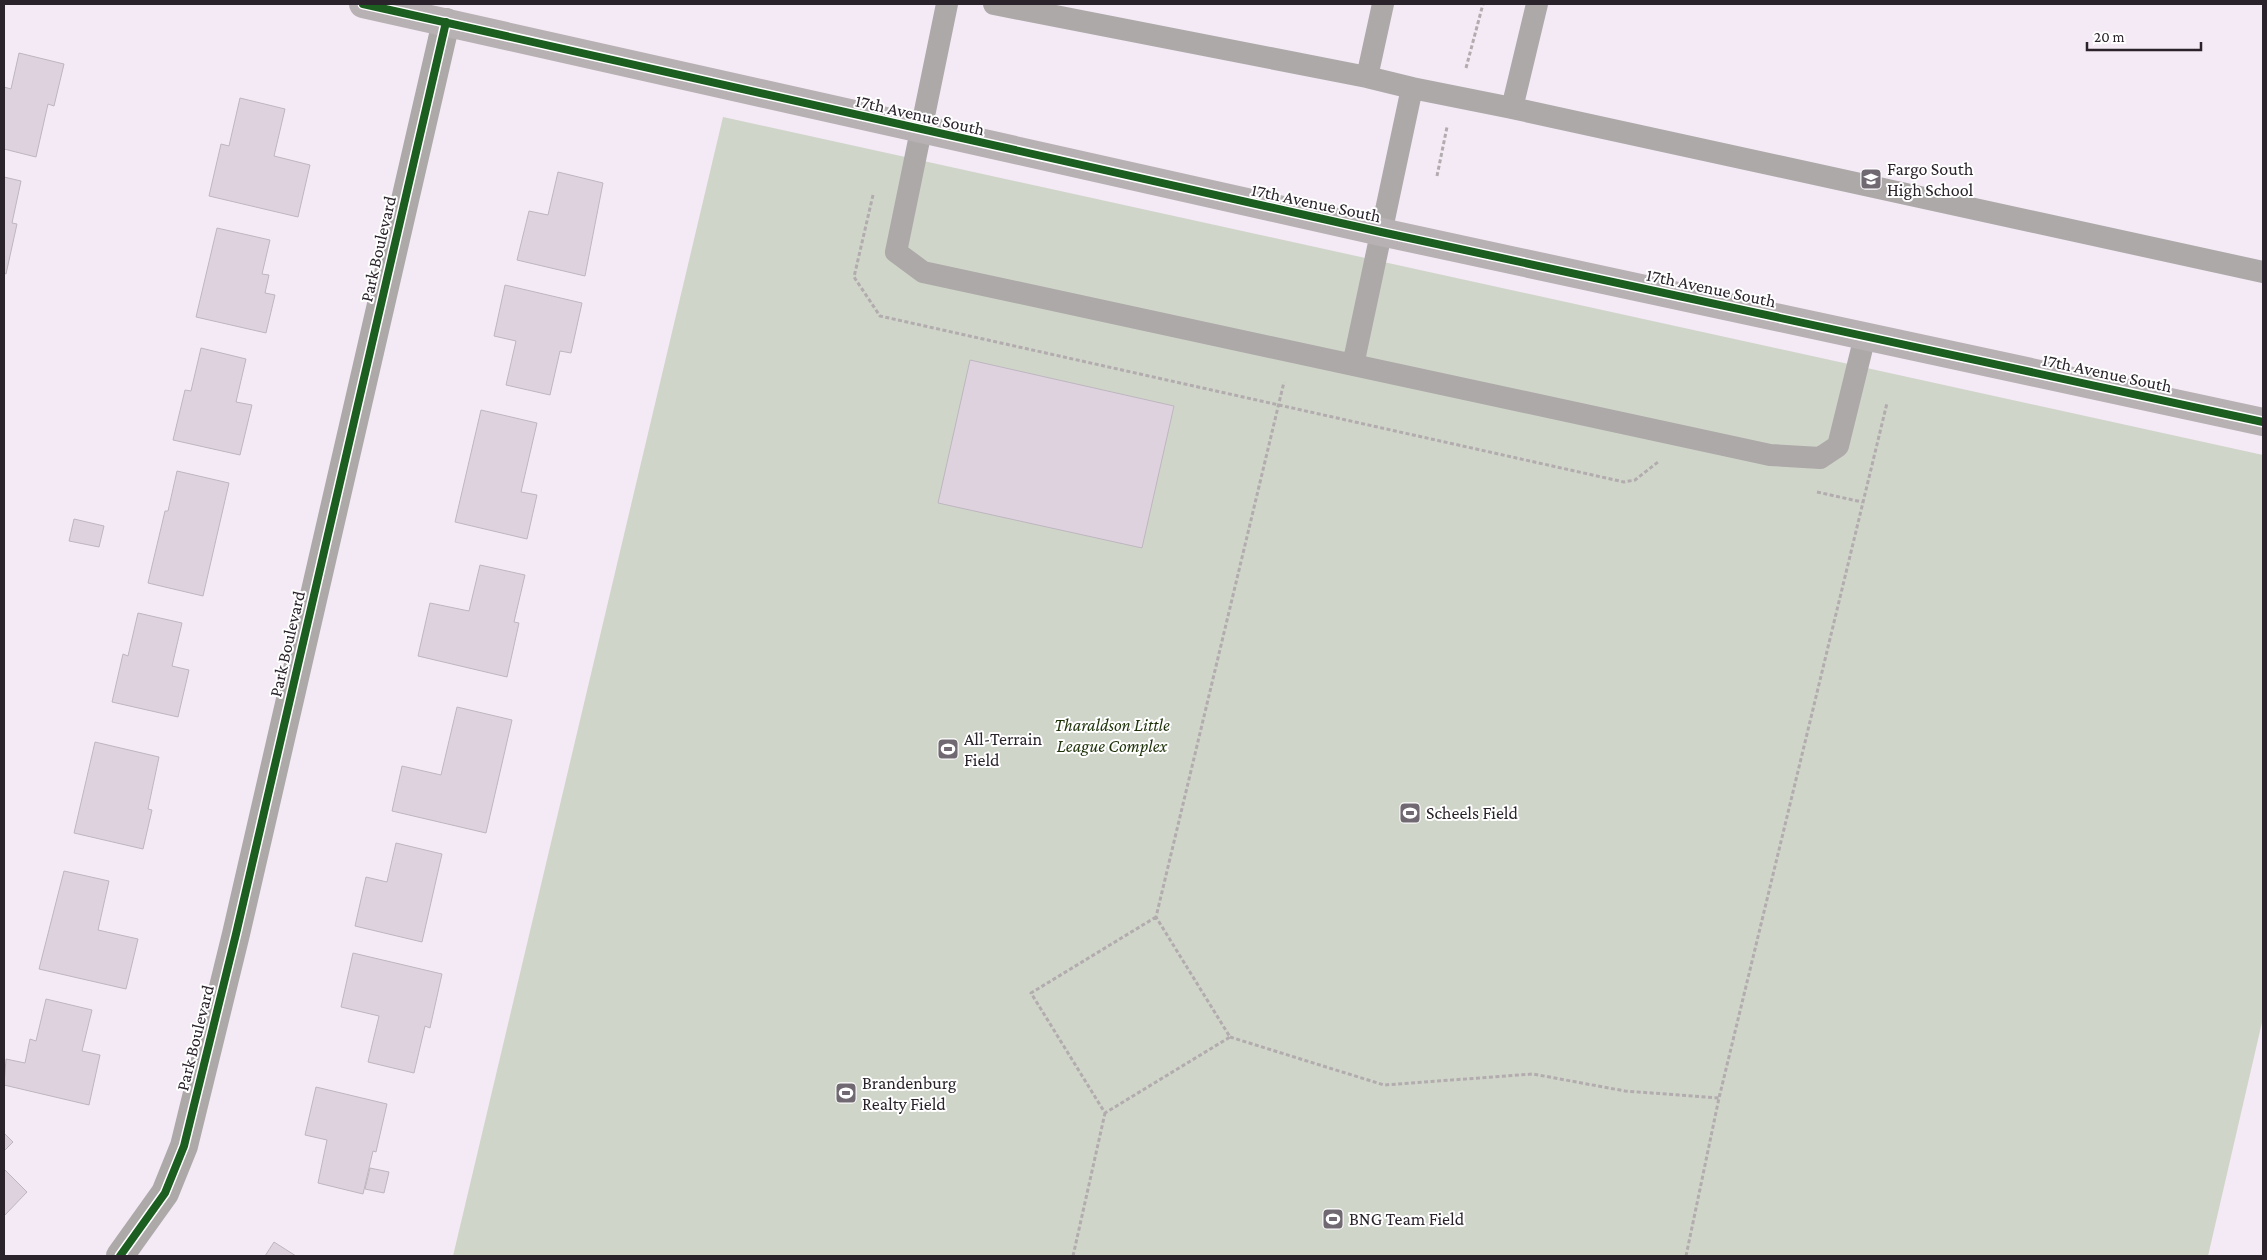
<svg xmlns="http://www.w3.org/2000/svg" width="2267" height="1260" font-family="'Crimson Pro',serif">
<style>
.green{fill:#d0d5c9}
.building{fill:#ddd2de;stroke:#beb6bf}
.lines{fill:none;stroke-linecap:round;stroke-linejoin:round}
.path{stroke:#b2acaf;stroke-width:3;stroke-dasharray:4 2.5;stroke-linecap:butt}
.lane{stroke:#ada9a9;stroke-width:22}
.street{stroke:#ada9a9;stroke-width:28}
.secondary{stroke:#b8b1b4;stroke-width:28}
.cycleway-casing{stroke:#fff;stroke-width:11}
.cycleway{stroke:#1b5e20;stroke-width:8}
.labels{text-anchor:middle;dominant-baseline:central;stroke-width:4;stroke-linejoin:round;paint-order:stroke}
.street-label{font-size:18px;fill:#2a232b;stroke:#fff}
.poi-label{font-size:18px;fill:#2a232b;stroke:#fff;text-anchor:start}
.park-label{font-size:18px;font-style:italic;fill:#1c3107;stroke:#fff}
</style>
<rect width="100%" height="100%" fill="#f4eaf5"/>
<path class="green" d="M 723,117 L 2263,455 L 2263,1018 L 2208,1256 L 453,1256 Z"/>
<path class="building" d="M 19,53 L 64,64 L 54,106 L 48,104 L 36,157 L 4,149 L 4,87 L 11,89 Z
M 240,98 L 285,109 L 274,156 L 310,165 L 298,217 L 209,196 L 221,144 L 229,146 Z
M 558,172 L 603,183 L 585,276 L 517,260 L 529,211 L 548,215 Z
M 4,177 L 21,181 L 12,223 L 17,224 L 6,274 L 4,273 Z
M 217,228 L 270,240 L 262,274 L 269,275 L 265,293 L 275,295 L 266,333 L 196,317 Z
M 505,285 L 582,303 L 571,353 L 560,351 L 550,395 L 506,385 L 516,341 L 494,336 Z
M 201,348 L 246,359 L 236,402 L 252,405 L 240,455 L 173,440 L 185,390 L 191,391 Z
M 970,360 L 1174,406 L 1142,548 L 938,503 Z
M 481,410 L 537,423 L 521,492 L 537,495 L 527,539 L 455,522 Z
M 177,471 L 229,483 L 203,596 L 148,583 L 165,511 L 168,511 Z
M 74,519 L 104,526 L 99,547 L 69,541 Z
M 480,565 L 525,575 L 514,622 L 519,623 L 507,677 L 418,656 L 430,603 L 469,611 Z
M 138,613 L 182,623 L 172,666 L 189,670 L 178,717 L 112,702 L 123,654 L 128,656 Z
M 457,707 L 512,720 L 486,833 L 392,811 L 402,766 L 441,775 Z
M 95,742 L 159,757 L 148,809 L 152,810 L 143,849 L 74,833 Z
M 396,843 L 442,854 L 422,942 L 355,926 L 366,877 L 387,882 Z
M 64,871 L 109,881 L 98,930 L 138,939 L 126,989 L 39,969 Z
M 353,953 L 442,974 L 430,1028 L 425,1026 L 414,1073 L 368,1062 L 379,1016 L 341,1007 Z
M 46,999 L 92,1010 L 82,1051 L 100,1055 L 89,1105 L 4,1085 L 6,1059 L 25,1063 L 30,1039 L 36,1041 Z
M 316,1087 L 387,1104 L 376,1152 L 373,1151 L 363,1194 L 318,1183 L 327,1140 L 305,1135 Z
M 4,1133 L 13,1142 L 4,1151 Z
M 370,1168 L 389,1172 L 384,1193 L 365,1189 Z
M 4,1169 L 27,1192 L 4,1216 Z
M 274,1242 L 296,1256 L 265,1256 Z"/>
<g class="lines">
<path class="path" d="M 1466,68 L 1483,4
M 1437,176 L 1447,127
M 873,195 L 854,277 L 880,316 L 1624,482 L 1635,480 L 1658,462
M 1817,492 L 1862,502
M 1156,917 L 1031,993 L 1105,1113 L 1230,1037 L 1156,917 L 1284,382
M 1230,1037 L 1384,1085 L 1533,1074 L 1625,1091 L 1719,1098
M 1073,1256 L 1105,1113
M 1686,1256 L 1719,1098 L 1887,403"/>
<path class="lane" d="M 947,4 L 896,252 L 923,272 L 1770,455 L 1820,458 L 1838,446 L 1865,336
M 994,4 L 1367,77
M 1412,88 L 1512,108 L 1537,4
M 1512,108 L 2263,272
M 1353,365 L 1412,88 L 1367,77 L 1383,4"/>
<path class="street" d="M 120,1256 L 165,1193 L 184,1146 L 236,934 L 446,22"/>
<path class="secondary" d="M 363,4 L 1381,232 L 2263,422"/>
<g class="cycleway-casing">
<path id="cycleway" d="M 363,4 L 1381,232 L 2263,422
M 120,1256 L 165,1193 L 184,1146 L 236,934 L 446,22"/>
</g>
<use href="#cycleway" class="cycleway"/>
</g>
<defs>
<g id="school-square" transform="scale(1.125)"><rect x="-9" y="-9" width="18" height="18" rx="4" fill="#716972" stroke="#fff"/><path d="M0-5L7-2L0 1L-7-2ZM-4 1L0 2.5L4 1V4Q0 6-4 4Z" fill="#fff"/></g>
<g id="stadium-square" transform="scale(1.125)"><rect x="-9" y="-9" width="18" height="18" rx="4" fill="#716972" stroke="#fff"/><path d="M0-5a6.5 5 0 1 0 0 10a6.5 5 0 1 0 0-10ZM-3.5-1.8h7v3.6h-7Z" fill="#fff"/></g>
</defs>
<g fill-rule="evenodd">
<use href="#school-square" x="1871" y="179"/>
<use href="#stadium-square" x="948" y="749"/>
<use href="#stadium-square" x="1410" y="813"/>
<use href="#stadium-square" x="846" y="1093"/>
<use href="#stadium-square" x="1333" y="1219"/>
</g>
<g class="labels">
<g class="street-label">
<text transform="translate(920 115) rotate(13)">17th Avenue South</text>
<text transform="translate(1316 203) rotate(12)">17th Avenue South</text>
<text transform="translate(378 249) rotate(-77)">Park Boulevard</text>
<text transform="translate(1711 288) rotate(12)">17th Avenue South</text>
<text transform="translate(2107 373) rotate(12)">17th Avenue South</text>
<text transform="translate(287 644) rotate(-77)">Park Boulevard</text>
<text transform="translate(195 1038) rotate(-76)">Park Boulevard</text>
</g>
<g class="poi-label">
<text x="1887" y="169">Fargo South<tspan x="1887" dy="21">High School</tspan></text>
<text x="964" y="739">All-Terrain<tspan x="964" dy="21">Field</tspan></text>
<text x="1426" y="813">Scheels Field</text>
<text x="862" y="1083">Brandenburg<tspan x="862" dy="21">Realty Field</tspan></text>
<text x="1349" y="1219">BNG Team Field</text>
</g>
<g class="park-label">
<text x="1112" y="725">Tharaldson Little<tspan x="1112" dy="21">League Complex</tspan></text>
</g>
</g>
<rect width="2267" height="1260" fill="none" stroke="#2a232b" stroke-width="10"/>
<path d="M2087 42v8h114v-8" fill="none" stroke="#2a232b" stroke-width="2.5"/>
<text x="2094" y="42" font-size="15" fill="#2a232b" stroke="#ffffff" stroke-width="4" paint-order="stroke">20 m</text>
</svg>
